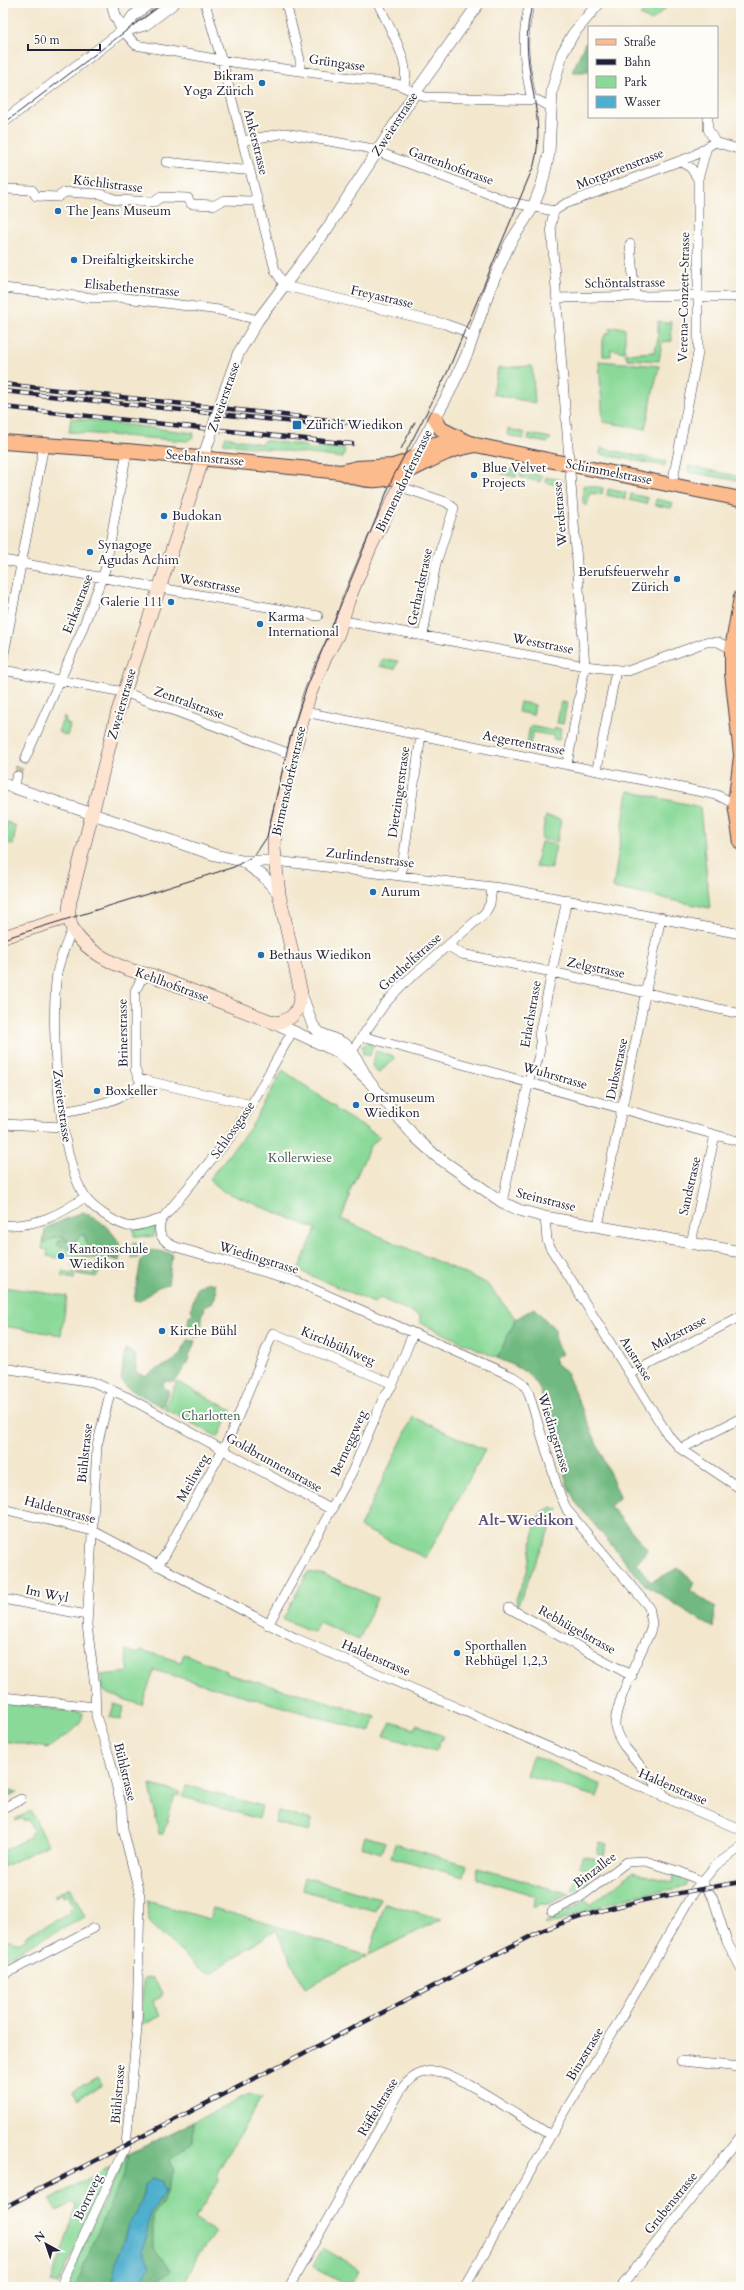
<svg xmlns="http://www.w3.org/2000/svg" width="744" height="2290" font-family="Cardo,serif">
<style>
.green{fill:#8ad998;stroke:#567e6a}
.forest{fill:#6fb980;stroke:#486e5e}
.water{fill:#4fafce;stroke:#386884}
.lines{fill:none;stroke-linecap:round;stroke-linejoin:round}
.minor-tunnel{stroke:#c9c0b1;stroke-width:9;stroke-dasharray:9 4.5;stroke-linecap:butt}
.minor-casing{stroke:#414051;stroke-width:10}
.tertiary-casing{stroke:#414051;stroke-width:12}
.secondary-casing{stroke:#414051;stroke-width:14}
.primary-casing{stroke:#414051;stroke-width:16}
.minor{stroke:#fff;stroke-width:9}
.tertiary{stroke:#fff;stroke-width:11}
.secondary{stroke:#fde4d1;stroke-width:13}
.primary{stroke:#fbbb8c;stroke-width:14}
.tram{stroke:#22223b;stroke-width:1}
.rail-casing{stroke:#22223b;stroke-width:4.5}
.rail{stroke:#fdfcf7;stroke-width:3;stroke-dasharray:9;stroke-linecap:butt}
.tertiary-bridge-casing{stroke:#414051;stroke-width:12;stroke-linecap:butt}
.tertiary-bridge{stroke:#fff;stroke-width:11}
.poi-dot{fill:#1f6fb2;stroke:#fdfcf7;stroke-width:1.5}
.labels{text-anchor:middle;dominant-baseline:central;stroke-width:4;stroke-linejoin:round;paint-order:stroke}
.street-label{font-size:13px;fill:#22223b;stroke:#fdfcf7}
.poi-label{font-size:13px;fill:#22223b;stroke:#fdfcf7;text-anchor:start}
.park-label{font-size:13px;fill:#415957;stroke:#fdfcf7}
.quarter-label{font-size:15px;font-weight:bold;fill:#5b507a;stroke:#fdfcf7}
</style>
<rect width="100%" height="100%" fill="#fdfcf7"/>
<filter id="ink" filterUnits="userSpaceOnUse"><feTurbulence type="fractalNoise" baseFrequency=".025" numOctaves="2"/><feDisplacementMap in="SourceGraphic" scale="8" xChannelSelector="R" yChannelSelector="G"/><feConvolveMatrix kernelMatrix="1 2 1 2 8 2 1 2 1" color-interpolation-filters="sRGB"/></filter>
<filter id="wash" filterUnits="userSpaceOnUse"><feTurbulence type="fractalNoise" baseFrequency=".012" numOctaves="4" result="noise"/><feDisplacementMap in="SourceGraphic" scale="16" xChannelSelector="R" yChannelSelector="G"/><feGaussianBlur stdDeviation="0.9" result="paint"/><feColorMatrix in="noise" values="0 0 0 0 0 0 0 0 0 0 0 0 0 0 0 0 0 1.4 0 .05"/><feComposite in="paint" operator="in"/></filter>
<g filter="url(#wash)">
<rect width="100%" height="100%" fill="#f3e7ce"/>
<path class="green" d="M 655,3 L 671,3 L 652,21 L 640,15 Z
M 658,321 L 667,323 L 671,321 L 672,341 L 662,342 L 659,361 L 628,359 L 625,354 L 654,352 L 658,340 Z
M 620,327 L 625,329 L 625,352 L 611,349 L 611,356 L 603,356 L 603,339 L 607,332 L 610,334 L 610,328 Z
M 599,361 L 659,366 L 645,429 L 603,422 Z
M 532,366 L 535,403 L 493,394 L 498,368 Z
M 71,418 L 194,433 L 193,437 L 187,441 L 69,432 Z
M 508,429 L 525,433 L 523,439 L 507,435 Z
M 529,434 L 551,438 L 547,443 L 528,439 Z
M 226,437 L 262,444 L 264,440 L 306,446 L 308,449 L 316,449 L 318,447 L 345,449 L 343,458 L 226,444 L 223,443 Z
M 601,448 L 666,462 L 664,466 L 600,454 Z
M 689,466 L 741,477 L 741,481 L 688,472 Z
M 501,467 L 517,471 L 516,477 L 499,473 Z
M 521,472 L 542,476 L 540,482 L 520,477 Z
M 546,477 L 562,480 L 563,483 L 561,486 L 545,482 Z
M 586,485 L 603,488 L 602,494 L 590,493 L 587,506 L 583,504 L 583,486 Z
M 608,489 L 626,493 L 625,499 L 607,495 Z
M 631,494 L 648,498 L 646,504 L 630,500 Z
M 656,499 L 673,503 L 671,508 L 655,505 Z
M 383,659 L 398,661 L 395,669 L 379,666 Z
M 520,702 L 535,705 L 533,715 L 518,712 Z
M 561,702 L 567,703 L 563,724 L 557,723 Z
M 64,716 L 67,724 L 70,725 L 67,736 L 58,732 Z
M 530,726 L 554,731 L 555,728 L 561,729 L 559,740 L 553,739 L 554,736 L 533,732 L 529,748 L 526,747 Z
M 628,791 L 700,807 L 710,908 L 613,888 Z
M 546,816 L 561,819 L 557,842 L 541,839 Z
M 7,822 L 16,826 L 13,845 L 4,843 Z
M 541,842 L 556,845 L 551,869 L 535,866 Z
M 369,1042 L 373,1043 L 370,1056 L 363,1054 L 362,1046 Z
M 376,1051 L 393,1056 L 395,1059 L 378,1073 L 372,1066 Z
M 283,1070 L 335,1107 L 336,1110 L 380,1137 L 370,1146 L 348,1195 L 350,1197 L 341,1219 L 486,1283 L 516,1319 L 497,1358 L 420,1323 L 420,1316 L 380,1298 L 374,1303 L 298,1270 L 316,1229 L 223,1191 L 209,1179 L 251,1127 Z
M 156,1225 L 154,1237 L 134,1236 L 134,1229 Z
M 81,1235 L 85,1235 L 86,1245 L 98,1254 L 103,1253 L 108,1258 L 99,1259 L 98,1263 L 101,1264 L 103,1268 L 96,1277 L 77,1274 L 77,1272 L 95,1274 L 96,1268 L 102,1267 L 96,1264 L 97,1259 L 80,1256 L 75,1259 L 78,1261 L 74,1264 L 77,1267 L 72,1267 L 74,1256 L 59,1253 L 58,1258 L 47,1256 L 48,1250 L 42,1249 L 43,1243 C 52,1239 59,1233 69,1240 L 64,1241 L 64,1246 L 71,1243 Z
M 133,1243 L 144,1244 L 137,1259 L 132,1258 Z
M 63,1270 L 65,1274 L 67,1271 L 69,1274 L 75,1272 L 74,1279 L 62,1277 Z
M 3,1287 L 67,1296 L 61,1335 L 3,1326 Z
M 177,1382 L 232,1410 L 218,1437 L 164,1408 Z
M 413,1417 L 485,1450 L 426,1558 L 360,1527 Z
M 551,1507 L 558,1509 L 517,1607 L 516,1599 L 527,1572 L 536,1520 L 541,1513 Z
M 308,1572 L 326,1575 L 377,1598 L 359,1640 L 319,1622 L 313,1632 L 283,1619 Z
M 125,1650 L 139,1654 L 141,1650 L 181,1662 L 184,1654 L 227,1671 L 227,1674 L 309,1696 L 376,1717 L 370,1732 L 154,1670 L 142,1705 L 108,1694 L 103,1690 L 101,1675 L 129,1672 Z
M 3,1702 L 83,1713 C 81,1732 61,1736 49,1748 L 3,1741 Z
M 114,1704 L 124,1707 L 121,1720 L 110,1717 Z
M 391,1722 L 414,1729 L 417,1724 L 443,1736 L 436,1751 L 384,1736 Z
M 533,1755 L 601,1785 L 597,1797 L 526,1775 Z
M 150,1785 L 180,1792 L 179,1796 L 175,1795 L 163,1834 L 159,1834 Z
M 186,1785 L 262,1806 L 259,1819 L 183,1797 Z
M 3,1790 L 17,1792 L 3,1799 Z
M 31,1811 L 48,1844 L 3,1867 L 3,1851 L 31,1837 L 30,1833 L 34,1831 L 28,1819 L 24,1821 L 22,1818 L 16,1821 L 15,1819 Z
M 278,1811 L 312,1820 L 309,1832 L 275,1823 Z
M 365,1836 L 385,1842 L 381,1853 L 362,1847 Z
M 600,1842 L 607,1844 L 604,1856 L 597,1854 Z
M 395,1844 L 467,1865 L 464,1877 L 391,1857 Z
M 583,1855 L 609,1863 L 597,1873 L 579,1866 Z
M 478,1868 L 570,1894 L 548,1904 L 539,1904 L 536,1907 L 533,1906 L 536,1896 L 476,1878 Z
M 633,1872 L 672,1882 L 674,1874 L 687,1882 L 685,1887 L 629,1897 L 546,1925 L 545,1923 C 557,1913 574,1910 585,1899 L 590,1905 Z
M 577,1876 L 590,1880 L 576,1891 L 572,1890 Z
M 305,1877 L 380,1899 L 375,1911 L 302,1890 Z
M 70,1887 L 85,1917 L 5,1959 L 3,1938 L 6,1938 L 8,1941 L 11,1939 L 13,1942 L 16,1941 L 17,1943 L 26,1939 L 25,1936 L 71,1913 L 69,1909 L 74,1907 L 68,1895 L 63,1897 L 63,1893 L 55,1897 L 55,1895 Z
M 147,1901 L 209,1919 L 213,1908 L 276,1926 L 367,1956 L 305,1988 L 275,1930 L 210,1974 L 199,1969 L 148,1921 Z
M 385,1903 L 441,1919 L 369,1955 Z
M 146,1977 L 152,1978 L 162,1993 L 161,1997 L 153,2001 L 161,2016 L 142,2025 L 143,1981 Z
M 97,2077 L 102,2085 L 78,2099 L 73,2091 Z
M 249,2094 L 262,2097 L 218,2171 L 218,2183 L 194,2219 L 215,2232 L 197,2257 L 183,2287 L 63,2287 L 128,2151 L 127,2158 L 129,2154 Z
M 108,2168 L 112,2169 L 58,2285 L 51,2283 L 77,2206 L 73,2203 L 57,2211 L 50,2199 Z
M 323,2248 L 360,2270 L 350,2287 L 315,2268 L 313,2265 Z"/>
<path class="forest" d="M 585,43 L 589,45 L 589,72 L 572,72 Z
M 83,1212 C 97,1217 118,1234 121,1249 C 121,1252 120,1257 119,1261 L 108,1258 L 103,1253 L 95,1254 L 86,1245 L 85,1235 L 81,1235 L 76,1241 L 72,1242 L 74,1246 L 72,1249 L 67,1249 L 64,1246 L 61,1247 L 57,1245 L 59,1240 L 68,1240 L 60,1236 L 57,1238 L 55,1236 L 49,1241 L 43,1243 L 45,1228 Z
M 151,1250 L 170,1253 L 172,1255 L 168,1284 L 158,1287 L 140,1301 L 134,1300 L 141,1260 Z
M 207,1282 L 215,1284 L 217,1292 L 213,1302 L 205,1306 L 204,1311 L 201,1315 C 203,1321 202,1330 198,1336 L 195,1337 L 188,1324 L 189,1316 L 193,1314 L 191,1308 L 197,1288 Z
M 534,1308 L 555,1329 L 556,1343 L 562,1354 L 554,1359 L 556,1364 L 566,1372 L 620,1497 L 610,1506 L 648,1550 L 636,1563 L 651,1582 L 678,1568 L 695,1583 L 690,1590 L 715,1607 L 713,1628 L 644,1584 L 577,1504 L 569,1489 L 565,1477 L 560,1456 L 562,1450 L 555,1427 C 548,1418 546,1409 543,1399 C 537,1374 518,1367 497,1358 L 516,1319 Z
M 188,1340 L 195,1341 L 187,1363 L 175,1382 L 165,1381 L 163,1385 L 169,1391 L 162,1407 L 128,1388 L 121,1380 L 125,1349 L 135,1354 L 136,1372 L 145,1377 C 155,1367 172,1366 180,1354 C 183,1350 185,1344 188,1340 Z
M 194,2122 L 193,2141 L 170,2160 L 174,2170 L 163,2202 L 153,2217 L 153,2248 L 171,2271 L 154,2282 L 137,2270 L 127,2287 L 76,2287 C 82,2274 85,2260 91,2246 C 104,2216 121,2187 129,2154 Z"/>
<path class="water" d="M 151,2178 L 161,2181 L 165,2191 L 150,2216 L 143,2251 L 150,2267 L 143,2278 L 142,2287 L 111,2287 L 116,2261 L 129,2223 L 142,2201 L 144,2187 Z"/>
</g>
<g filter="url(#ink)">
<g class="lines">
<path class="minor-tunnel" d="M 17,776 L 25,759"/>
<g class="minor-casing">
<path id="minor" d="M 205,3 L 225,72 L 275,270 L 285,286 L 445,324 L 462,330 L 471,338
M 286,3 L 300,60 L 300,71
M 378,3 C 387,24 412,63 404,85
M 530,3 C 520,39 524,64 532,100
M 123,31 L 136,45 L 232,62 L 397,84 L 425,97 L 537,100 L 551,107
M 708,117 L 708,129 L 715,142
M 242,141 L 285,133 L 368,148 L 510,202 L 554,211
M 715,142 L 741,150
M 166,162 L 242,170 L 249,168
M 698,179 L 707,147
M 3,189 L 32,190 L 36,196 L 58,197 L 65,192 L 101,194 L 117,200 L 154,202 L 161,197 L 188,198 L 191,204 L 215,205 L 224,200 L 250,201 L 257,199
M 554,211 L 551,225 L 585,666 L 567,765
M 554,211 L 565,204 L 693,156 L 715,142
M 630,244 L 635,296
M 3,288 L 93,298 L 118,297 L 219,310 L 258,320
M 557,298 L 692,295 L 708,297 L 741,297
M 672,484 L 698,353 L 698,179 L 691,168 L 680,161
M 401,487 L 446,502 L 454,508 L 436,563 L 423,635
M 3,560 L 318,616
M 344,621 L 585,666 L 628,671 L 706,642 L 718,642 L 732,649
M 3,659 L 44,445
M 3,670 L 124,692 L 293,755
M 305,712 L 717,795 L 735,804
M 25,759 L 80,635 L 105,570 L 127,451
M 597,769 L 616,670
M 13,787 L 17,776
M 276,861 L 509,889 L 741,934
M 401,875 L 421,735
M 73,927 C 67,942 60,957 57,973 C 50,1024 57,1153 85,1197 C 92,1208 114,1222 127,1226 C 137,1228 152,1221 162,1219
M 448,946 L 462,954 L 552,972 L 741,1014
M 151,975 L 141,980 L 135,991 L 135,1069 L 139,1079 L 252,1105
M 292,1032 L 246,1114 L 231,1136 L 162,1219 C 155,1233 163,1242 176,1247 L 293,1280 L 516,1378 L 523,1383 L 528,1391 L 559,1492 L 567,1510 L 649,1607 L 652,1623 L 650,1632 C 641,1653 614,1705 615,1726 C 616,1734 620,1740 624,1746 L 667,1798
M 362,1036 L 741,1142
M 347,1054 L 352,1051 L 384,1005 L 401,986 L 485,913 L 490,904 L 492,887
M 61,1112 C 88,1108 123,1101 143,1082
M 3,1124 L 63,1127
M 502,1202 L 530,1076 C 537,1067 543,1046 539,1035 L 567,899
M 545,1217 L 547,1240 L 550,1247 L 668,1435 L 681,1449 L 741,1489
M 3,1225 C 35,1227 60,1215 85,1197
M 598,1226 L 661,917
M 691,1243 L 715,1135
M 3,1368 L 93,1382 L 127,1397 L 332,1510
M 630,1374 L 741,1316
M 681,1449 L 741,1418
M 3,1509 L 93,1531 L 295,1638 L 741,1830
M 157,1566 L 165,1555 L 229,1438 L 273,1333 L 393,1384
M 3,1599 L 87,1615
M 509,1608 L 632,1676
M 268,1625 L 352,1472 L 383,1399 L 393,1384 L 413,1333
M 3,1697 L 95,1707
M 3,1808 L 21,1799
M 552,1911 L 579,1898 L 627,1862 L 645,1861 L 681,1872 L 701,1881 L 713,1898 L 727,1942 L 741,1968
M 3,1975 L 94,1928
M 681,2061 L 741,2067
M 60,2287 L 126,2145 L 137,2028 L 140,1896 L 123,1829 L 122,1809 L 110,1759 L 96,1716 L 95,1686 L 87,1625 L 97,1446 L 111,1389
M 289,2287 L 402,2088 C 411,2077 421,2070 436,2071 C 458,2073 528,2122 551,2135
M 465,2287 L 551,2135 L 617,2025 L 694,1891 L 716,1865 L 741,1847
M 621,2287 L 741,2136"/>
</g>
<g class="tertiary-casing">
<path id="tertiary" d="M 112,3 L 115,15 L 123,31
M 123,31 L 145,25 L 174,3
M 3,122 L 123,31 L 133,16 L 150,3
M 224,393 L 238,354 L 258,320 L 327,229 L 415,93 L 479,3
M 203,458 L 210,437
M 413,458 L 450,391 L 467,354 L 490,288 L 510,243 L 533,207 L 542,184 L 549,154 L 552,91 L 562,54 L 573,34 L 599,3
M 3,784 L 215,855 L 242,861 L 276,861
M 242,861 L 263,876 L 279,894
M 301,993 L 313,1026 L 320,1033 L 345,1044 L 352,1051 L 367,1078
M 275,1023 L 338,1052 L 368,1080 L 414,1136 L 436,1156 L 502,1202 L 519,1210 L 545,1217 L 741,1252"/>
</g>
<g class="secondary-casing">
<path id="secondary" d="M 203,458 L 118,711 L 70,901 C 70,905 68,911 69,916 C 72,948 123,971 151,975 L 275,1023 C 294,1020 299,1011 301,993 L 279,894 L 274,848 L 275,830 L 293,755 L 309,696 L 324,660 L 338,634 L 348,601 L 370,548 L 406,474
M 3,937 L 69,917"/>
</g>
<g class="primary-casing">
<path id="primary" d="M 435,418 L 441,429 L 463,440
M 3,442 L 127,451 L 341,472 C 385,493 408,469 446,453 C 456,448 466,447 476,445
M 341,472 L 357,468 L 393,466 L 406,462 L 435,444 L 463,440 L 476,445 L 548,460 L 741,499
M 741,597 L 732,649 L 732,673 L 741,755
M 741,756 L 735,804 L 741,843"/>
</g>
<use href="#minor" class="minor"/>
<use href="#tertiary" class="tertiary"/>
<use href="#secondary" class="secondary"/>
<use href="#primary" class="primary"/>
<path class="tram" d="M 3,124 L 163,3
M 401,449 L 415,422
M 3,939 L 234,867 L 255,855 L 267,837 L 290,738 L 305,692 L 393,477 L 447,373 L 534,165 C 549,109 514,62 533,3"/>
<g class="rail-casing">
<path id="rail" d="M 3,384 L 356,423
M 3,391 L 342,427
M 3,407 L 352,444
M 3,2208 L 541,1931 C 605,1905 673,1894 741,1882"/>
</g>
<use href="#rail" class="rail"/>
<g class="tertiary-bridge-casing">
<path id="tertiary-bridge" d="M 210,437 L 224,393"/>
</g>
<use href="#tertiary-bridge" class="tertiary-bridge"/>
</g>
</g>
<g class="poi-dot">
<circle cx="262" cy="83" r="4"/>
<circle cx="58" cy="211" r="4"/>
<circle cx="74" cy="260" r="4"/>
<rect x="292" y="420" width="10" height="10" rx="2"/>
<circle cx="474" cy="475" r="4"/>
<circle cx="164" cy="516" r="4"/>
<circle cx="90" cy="552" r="4"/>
<circle cx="677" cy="579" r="4"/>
<circle cx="171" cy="602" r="4"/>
<circle cx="260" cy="624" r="4"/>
<circle cx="373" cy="892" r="4"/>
<circle cx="261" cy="955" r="4"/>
<circle cx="97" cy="1091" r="4"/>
<circle cx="356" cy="1105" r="4"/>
<circle cx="61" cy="1256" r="4"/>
<circle cx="162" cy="1331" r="4"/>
<circle cx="457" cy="1653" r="4"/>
</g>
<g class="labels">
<g class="street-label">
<text transform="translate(337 63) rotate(8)">Grüngasse</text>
<text transform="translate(395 124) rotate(-57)">Zweierstrasse</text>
<text transform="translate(256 142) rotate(76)">Ankerstrasse</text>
<text transform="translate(451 166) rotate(20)">Gartenhofstrasse</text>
<text transform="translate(620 169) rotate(-21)">Morgartenstrasse</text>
<text transform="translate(108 184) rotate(7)">Köchlistrasse</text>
<text transform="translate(625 283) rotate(-1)">Schöntalstrasse</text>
<text transform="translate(132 288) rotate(5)">Elisabethenstrasse</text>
<text transform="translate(382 297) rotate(13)">Freyastrasse</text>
<text transform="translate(684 297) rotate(-89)">Verena-Conzett-Strasse</text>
<text transform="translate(224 397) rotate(-71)">Zweierstrasse</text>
<text transform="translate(205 458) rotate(5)">Seebahnstrasse</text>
<text transform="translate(609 472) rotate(11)">Schimmelstrasse</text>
<text transform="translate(404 481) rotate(-64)">Birmensdorferstrasse</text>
<text transform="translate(560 514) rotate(-95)">Werdstrasse</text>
<text transform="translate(210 584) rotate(10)">Weststrasse</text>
<text transform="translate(420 587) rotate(-78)">Gerhardstrasse</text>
<text transform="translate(78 604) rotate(-69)">Erikastrasse</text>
<text transform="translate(543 644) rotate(11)">Weststrasse</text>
<text transform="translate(189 703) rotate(20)">Zentralstrasse</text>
<text transform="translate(122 704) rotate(-74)">Zweierstrasse</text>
<text transform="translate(524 743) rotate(11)">Aegertenstrasse</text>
<text transform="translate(289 781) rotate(-77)">Birmensdorferstrasse</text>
<text transform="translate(399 792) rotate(-82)">Dietzingerstrasse</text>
<text transform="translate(370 858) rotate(7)">Zurlindenstrasse</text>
<text transform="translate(410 962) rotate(-42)">Gotthelfstrasse</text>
<text transform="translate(596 968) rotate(12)">Zelgstrasse</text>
<text transform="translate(172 985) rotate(20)">Kehlhofstrasse</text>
<text transform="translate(531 1014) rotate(-80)">Erlachstrasse</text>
<text transform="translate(123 1033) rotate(-91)">Brinerstrasse</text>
<text transform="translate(617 1069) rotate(-78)">Dubsstrasse</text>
<text transform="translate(555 1076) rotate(16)">Wuhrstrasse</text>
<text transform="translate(62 1106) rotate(82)">Zweierstrasse</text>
<text transform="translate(233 1130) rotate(-55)">Schlossgasse</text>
<text transform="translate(690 1186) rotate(-77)">Sandstrasse</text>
<text transform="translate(546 1200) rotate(14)">Steinstrasse</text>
<text transform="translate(259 1258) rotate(17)">Wiedingstrasse</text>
<text transform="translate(679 1333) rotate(-28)">Malzstrasse</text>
<text transform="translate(338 1346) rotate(23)">Kirchbühlweg</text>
<text transform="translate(636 1359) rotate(58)">Austrasse</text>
<text transform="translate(554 1433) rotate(73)">Wiedingstrasse</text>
<text transform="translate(349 1443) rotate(-66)">Berneggweg</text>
<text transform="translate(85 1453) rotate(-84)">Bühlstrasse</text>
<text transform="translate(274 1463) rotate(29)">Goldbrunnenstrasse</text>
<text transform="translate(193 1478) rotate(-61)">Meiliweg</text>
<text transform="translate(60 1510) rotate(15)">Haldenstrasse</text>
<text transform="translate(47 1594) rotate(11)">Im Wyl</text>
<text transform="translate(577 1630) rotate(29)">Rebhügelstrasse</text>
<text transform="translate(376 1658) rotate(23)">Haldenstrasse</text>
<text transform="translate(125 1772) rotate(76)">Bühlstrasse</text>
<text transform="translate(673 1787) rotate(23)">Haldenstrasse</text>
<text transform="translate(595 1870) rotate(-37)">Binzallee</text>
<text transform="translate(585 2054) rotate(-59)">Binzstrasse</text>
<text transform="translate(118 2094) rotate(-85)">Bühlstrasse</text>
<text transform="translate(378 2107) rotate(-59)">Räffelstrasse</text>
<text transform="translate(88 2197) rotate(-65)">Borrweg</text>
<text transform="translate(671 2203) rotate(-51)">Grubenstrasse</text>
</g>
<g class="poi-label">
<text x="254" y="76" text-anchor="end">Bikram<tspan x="254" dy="15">Yoga Zürich</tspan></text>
<text x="66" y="211">The Jeans Museum</text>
<text x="82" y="260">Dreifaltigkeitskirche</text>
<text x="306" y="425">Zürich Wiedikon</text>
<text x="482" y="468">Blue Velvet<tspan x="482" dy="15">Projects</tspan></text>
<text x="172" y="516">Budokan</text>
<text x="98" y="545">Synagoge<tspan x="98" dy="15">Agudas Achim</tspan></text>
<text x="669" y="572" text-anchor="end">Berufsfeuerwehr<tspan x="669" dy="15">Zürich</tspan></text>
<text x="163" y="602" text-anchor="end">Galerie 111</text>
<text x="268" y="617">Karma<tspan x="268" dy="15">International</tspan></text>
<text x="381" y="892">Aurum</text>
<text x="269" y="955">Bethaus Wiedikon</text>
<text x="105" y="1091">Boxkeller</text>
<text x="364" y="1098">Ortsmuseum<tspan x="364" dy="15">Wiedikon</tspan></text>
<text x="69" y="1249">Kantonsschule<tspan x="69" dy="15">Wiedikon</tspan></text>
<text x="170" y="1331">Kirche Bühl</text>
<text x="465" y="1646">Sporthallen<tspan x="465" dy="15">Rebhügel 1,2,3</tspan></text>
</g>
<g class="park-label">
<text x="300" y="1158">Kollerwiese</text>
<text x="211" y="1416">Charlotten</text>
</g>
<g class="quarter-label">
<text x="526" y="1520">Alt-Wiedikon</text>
</g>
</g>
<rect width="744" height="2290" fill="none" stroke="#fdfcf7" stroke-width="16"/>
<rect x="588" y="26" width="130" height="92" fill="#fdfcf7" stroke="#a5a5ac"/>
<rect x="596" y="39" width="20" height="6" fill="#fbbb8c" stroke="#a5a5ac"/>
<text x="624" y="46" font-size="12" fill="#22223b">Straße</text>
<rect x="596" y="59" width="20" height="6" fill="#22223b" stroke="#a5a5ac"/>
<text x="624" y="66" font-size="12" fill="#22223b">Bahn</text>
<rect x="596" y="76" width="20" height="12" fill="#8ad998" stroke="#a5a5ac"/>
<text x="624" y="86" font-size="12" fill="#22223b">Park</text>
<rect x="596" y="96" width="20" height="12" fill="#4fafce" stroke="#a5a5ac"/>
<text x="624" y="106" font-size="12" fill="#22223b">Wasser</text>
<g transform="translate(46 2244) rotate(320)" stroke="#fdfcf7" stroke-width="3" paint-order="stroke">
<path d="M0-3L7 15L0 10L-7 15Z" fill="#22223b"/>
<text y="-6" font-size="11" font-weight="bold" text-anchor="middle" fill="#22223b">N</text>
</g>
<path d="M28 44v6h72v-6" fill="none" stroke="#22223b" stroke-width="2"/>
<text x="34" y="44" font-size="12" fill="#22223b" stroke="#fdfcf7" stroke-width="3" paint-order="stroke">50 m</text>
</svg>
